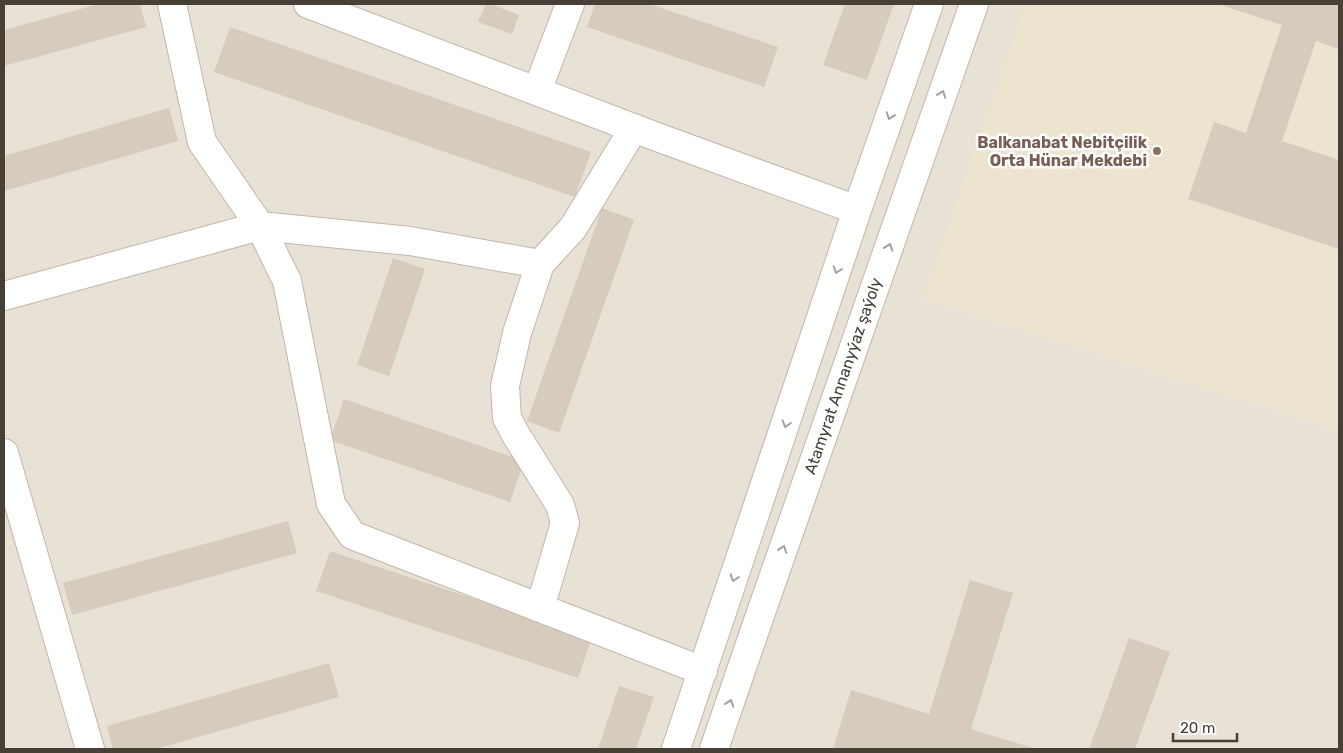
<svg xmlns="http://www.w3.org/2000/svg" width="1343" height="753" font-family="Rubik,sans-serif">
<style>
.residential{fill:#e8e1d5}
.education{fill:#ede4d0}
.building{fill:#d6cbbc}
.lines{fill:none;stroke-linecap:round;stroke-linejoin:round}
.minor-casing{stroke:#c0b7a9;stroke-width:30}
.minor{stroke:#fff;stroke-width:28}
.oneway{stroke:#a3a09a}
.education-dot{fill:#8d6e63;stroke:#fff;stroke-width:2}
.labels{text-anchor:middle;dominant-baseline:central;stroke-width:5;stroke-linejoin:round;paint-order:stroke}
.education-label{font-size:16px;font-weight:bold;fill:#785e54;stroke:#fff;text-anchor:end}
.street-label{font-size:16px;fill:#474036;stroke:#fff}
</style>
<rect width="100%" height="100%" fill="#f4efe7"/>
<path class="residential" d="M 4,4 L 1339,4 L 1339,749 L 4,749 Z"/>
<path class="education" d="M 1025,4 L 1339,4 L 1339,431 L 923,299 Z"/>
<path class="building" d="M 99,4 L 140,4 L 146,27 L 4,66 L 4,30 Z
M 486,4 L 490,4 L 519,15 L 512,34 L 478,22 Z
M 595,4 L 649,4 L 778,47 L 764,87 L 587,27 Z
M 845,4 L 894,4 L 867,80 L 823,65 Z
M 1218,4 L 1339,4 L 1339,49 L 1316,41 L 1282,141 L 1339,160 L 1339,249 L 1188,199 L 1214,122 L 1246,133 L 1282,25 Z
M 230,27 L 591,152 L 575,197 L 214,72 Z
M 169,108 L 178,141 L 4,191 L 4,156 Z
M 602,208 L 634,220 L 559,433 L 527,421 Z
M 393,258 L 425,269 L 389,376 L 357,365 Z
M 344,399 L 524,461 L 510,502 L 330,440 Z
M 288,521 L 297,553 L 72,615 L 63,583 Z
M 330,551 L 592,638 L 578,678 L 316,591 Z
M 970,580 L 1013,593 L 971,729 L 1036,749 L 833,749 L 851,690 L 929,714 Z
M 1129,638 L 1170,652 L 1135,749 L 1089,749 Z
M 329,663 L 339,697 L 156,749 L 113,749 L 107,726 Z
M 619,686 L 654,697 L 636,749 L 598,749 Z"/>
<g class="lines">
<g class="minor-casing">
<path id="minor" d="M 172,4 L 202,142 L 260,226 L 287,281 L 331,504 L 352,535 L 703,671
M 308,4 L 657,137 L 857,210
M 537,91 L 570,4
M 4,296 L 260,226 L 410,241 L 540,264
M 4,453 L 90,749
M 540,608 L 565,523 L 560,505 L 516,435 L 507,418 L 505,386 L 517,333 L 540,264 L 573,228 L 634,128
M 676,749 L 857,210 L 929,4
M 714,749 L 758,621 L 974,4"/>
</g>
<use href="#minor" class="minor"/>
</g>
<defs><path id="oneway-chevron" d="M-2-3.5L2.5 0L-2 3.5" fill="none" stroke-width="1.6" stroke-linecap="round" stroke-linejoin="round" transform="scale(1.25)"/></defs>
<g class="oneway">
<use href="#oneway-chevron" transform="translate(942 94) rotate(-71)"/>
<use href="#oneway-chevron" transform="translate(890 116) rotate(109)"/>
<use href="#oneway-chevron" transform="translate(889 247) rotate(-71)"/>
<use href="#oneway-chevron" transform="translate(837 270) rotate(108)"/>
<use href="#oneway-chevron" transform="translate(786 424) rotate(108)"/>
<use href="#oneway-chevron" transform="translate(783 549) rotate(-71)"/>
<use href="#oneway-chevron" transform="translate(734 578) rotate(108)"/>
<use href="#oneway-chevron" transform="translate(730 703) rotate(-71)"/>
</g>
<circle class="education-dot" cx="1157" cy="151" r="5"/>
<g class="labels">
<g class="education-label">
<text x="1147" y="142">Balkanabat Nebitçilik<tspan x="1147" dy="18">Orta Hünar Mekdebi</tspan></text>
</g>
<g class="street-label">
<text transform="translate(843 376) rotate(-71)">Atamyrat Annanyýaz şaýoly</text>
</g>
</g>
<rect width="1343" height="753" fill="none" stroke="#474036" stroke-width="10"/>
<path d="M1173 733v8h64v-8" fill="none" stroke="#474036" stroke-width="2.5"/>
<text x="1180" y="733" font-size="15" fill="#474036" stroke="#ffffff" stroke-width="4" paint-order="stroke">20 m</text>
</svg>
